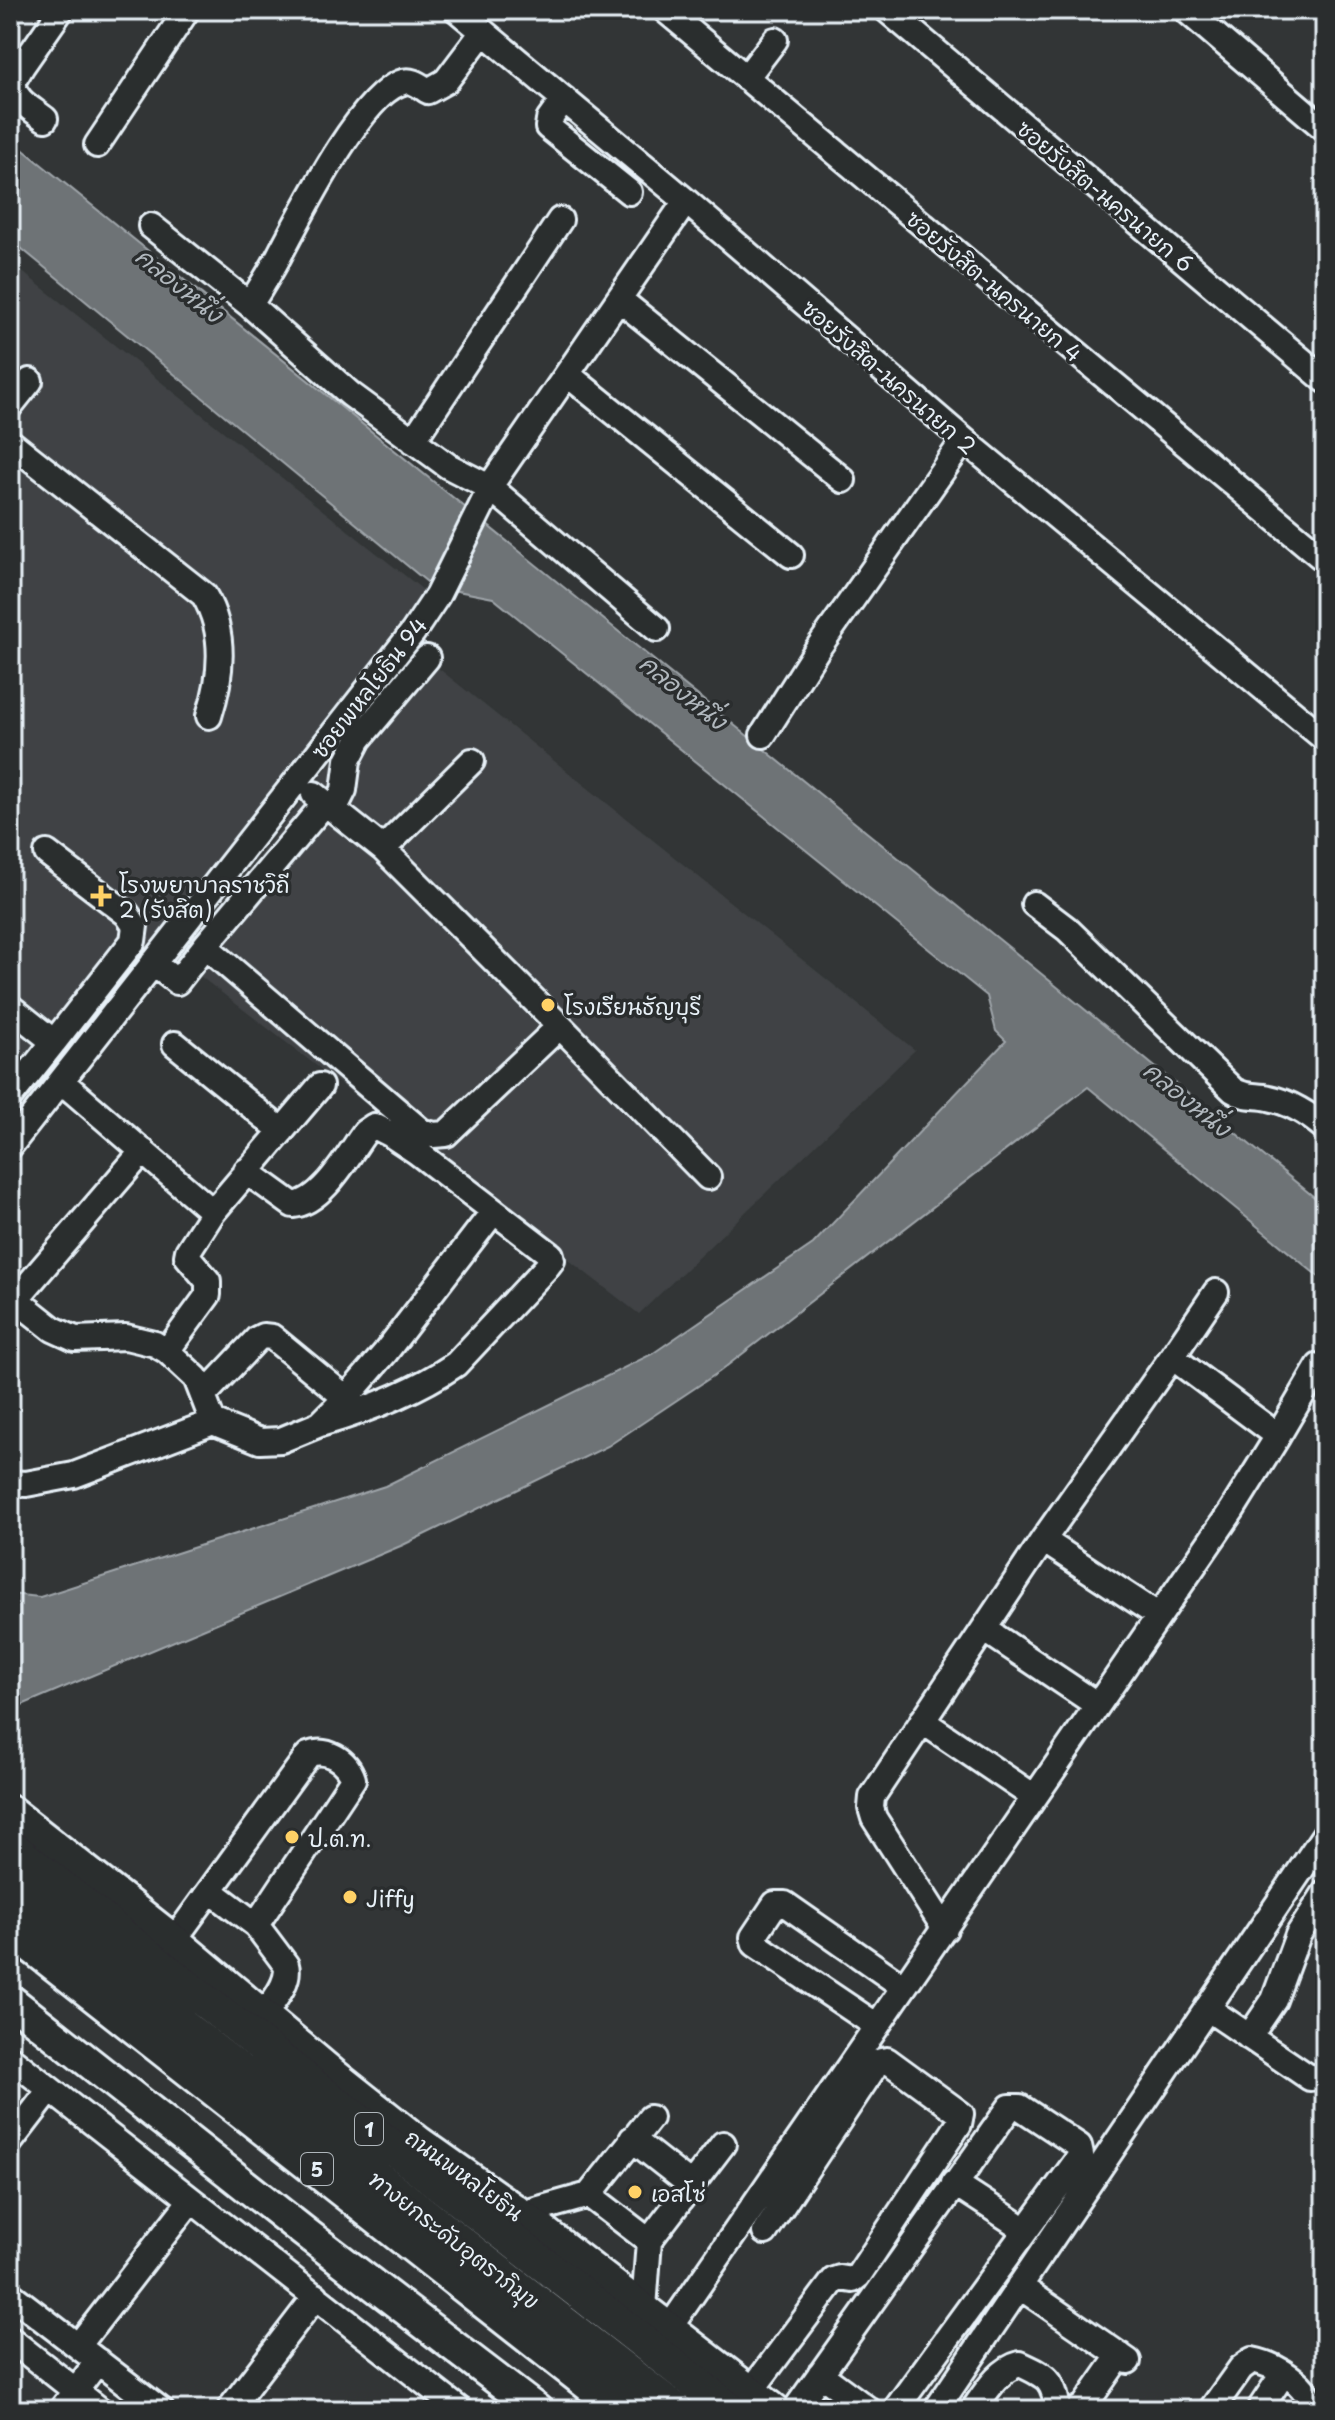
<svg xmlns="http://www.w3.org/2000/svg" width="1335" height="2420" font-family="'Playpen Sans','Playpen Sans Thai',sans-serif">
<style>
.built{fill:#3f4244}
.water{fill:#6e7376;stroke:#9fa5aa;stroke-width:2}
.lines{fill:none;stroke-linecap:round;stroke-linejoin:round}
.minor-casing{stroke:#e8f1f8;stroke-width:30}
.major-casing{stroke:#e8f1f8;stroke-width:36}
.highway-casing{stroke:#e8f1f8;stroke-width:40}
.minor{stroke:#2a2d2e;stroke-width:24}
.major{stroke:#2a2d2e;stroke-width:30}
.highway{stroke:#2a2d2e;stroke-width:34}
.poi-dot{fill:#ffd166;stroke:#2a2d2e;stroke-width:3}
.labels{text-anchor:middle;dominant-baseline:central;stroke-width:7;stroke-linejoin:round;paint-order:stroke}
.shield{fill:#2a2d2e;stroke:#afb6bb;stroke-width:2}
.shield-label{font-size:20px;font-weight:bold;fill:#e8f1f8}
.street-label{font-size:22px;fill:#e8f1f8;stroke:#2a2d2e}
.poi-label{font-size:22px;fill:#e8f1f8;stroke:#2a2d2e;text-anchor:start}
.water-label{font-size:24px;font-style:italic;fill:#b1b8be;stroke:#2a2d2e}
</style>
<rect width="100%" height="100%" fill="#323536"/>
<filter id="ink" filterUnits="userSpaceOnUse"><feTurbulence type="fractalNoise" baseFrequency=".0125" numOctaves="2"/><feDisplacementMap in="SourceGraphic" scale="16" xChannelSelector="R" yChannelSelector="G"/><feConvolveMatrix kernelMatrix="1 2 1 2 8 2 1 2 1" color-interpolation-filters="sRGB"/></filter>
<g filter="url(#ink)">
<path class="built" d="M 10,262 L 427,593 L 373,668 L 10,1125 Z
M 417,651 L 915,1050 L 639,1314 L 179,960 Z"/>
<path class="water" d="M 10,139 L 1011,949 L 1325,1206 L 1325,1282 L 1088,1087 L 719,1372 L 608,1446 L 403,1545 L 10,1710 L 10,1594 L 40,1597 L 385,1486 L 652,1354 L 813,1244 L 1006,1041 L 996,1031 L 987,996 L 493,598 L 432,586 L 10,239 Z"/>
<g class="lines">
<g class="minor-casing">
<path id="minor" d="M 457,10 L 686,201 L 964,440 L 1325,739
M 665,10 L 1325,560
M 887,10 L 1325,380
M 1186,10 L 1325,129
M 10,58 L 22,66 L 61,10
M 22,66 L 12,83 C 15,101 31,108 45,119
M 746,78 L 775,40
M 564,99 L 549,120 L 548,127 L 629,192
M 97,145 L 187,10
M 151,226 L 250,305 L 350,394 L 448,466 L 491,488 L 657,629
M 619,299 L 843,480
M 250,305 C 260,288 272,270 281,252 C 302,213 359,98 400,83 C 411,78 419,85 428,91 L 446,81 L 483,32
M 567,374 L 791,555
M 10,406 L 30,381
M 413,441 L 560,220
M 10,442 L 204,595 C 226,632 222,676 209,716
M 763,735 L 818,648 L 964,440
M 314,794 L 383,849 L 472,761
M 334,810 L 344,790 L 348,760 L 359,739 L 427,658
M 47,853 L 127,914 L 135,926 L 133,941 L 54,1042
M 1034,904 L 1067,929 L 1233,1090 C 1245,1098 1256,1095 1269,1098 C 1289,1102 1310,1115 1325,1128
M 205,946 L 421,1131 L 433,1135 L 446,1134 L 560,1026 L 383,849
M 153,963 L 177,982 L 205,946 L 325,803
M 10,1007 L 54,1042 L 10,1097
M 560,1026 L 708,1177
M 175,1044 L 282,1131
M 61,1081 L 213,1212 L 188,1251 L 187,1256 L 208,1281 L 208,1295 L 167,1351
M 10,1146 L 413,632 L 437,596 L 495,479 L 686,201
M 246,1171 L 293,1205 C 323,1202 348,1155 365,1132 L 374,1126 L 390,1134 L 417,1152 L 551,1255 L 552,1260 L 546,1268 L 456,1364 C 415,1392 368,1410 320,1424
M 213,1212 L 320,1086
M 1216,1292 L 1172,1357 L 1278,1436
M 10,1295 L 53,1329 L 75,1339 L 126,1337 L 155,1344 L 167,1351 L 196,1378 L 213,1422 L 260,1441 L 281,1440 L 320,1424 L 346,1398 L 272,1337 L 263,1336 L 257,1339 L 203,1396
M 16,1299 L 143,1151
M 346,1398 L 385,1353 L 494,1211
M 10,1483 L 26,1484 L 74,1475 L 213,1422
M 1043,1540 L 1150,1610
M 984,1629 L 1090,1700
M 922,1721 L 1024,1790
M 211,1891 L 256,1925 L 286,1965 C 291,1982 272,2002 264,2015
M 945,1929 L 874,1818 L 871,1808 L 872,1797 L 1043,1540 L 1172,1357
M 174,1940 L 308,1755 C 326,1747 347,1760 353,1779 L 256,1925
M 1207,2008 L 1310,2078 L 1325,2076
M 877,2026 L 755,1944 L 753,1937 L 775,1904 L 785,1904 L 904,1987
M 1249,2037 L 1274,2000 L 1298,1935 L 1325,1893
M 10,2058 L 460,2410
M 632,2139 L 692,2186
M 10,2142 L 50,2090
M 954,2183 L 1026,2230
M 589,2195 L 650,2118
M 521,2214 L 589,2195 L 649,2241 L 644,2308
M 649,2241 L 723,2144
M 1019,2286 L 1128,2361
M 10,2294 L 161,2410
M 670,2327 L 1232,1510 L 1278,1436 L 1319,1366
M 10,2339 L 100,2410
M 78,2346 L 191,2200
M 820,2374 L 869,2410
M 751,2391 L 834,2280 L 840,2278 L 853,2280 L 858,2276 L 959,2124 L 961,2114 L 887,2060 L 881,2061 L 875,2066 L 765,2232
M 61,2410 L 98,2361
M 229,2410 L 316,2296
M 795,2410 L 1010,2107 L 1020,2107 L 1079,2146 L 1081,2155 L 895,2410
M 936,2410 L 1325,1834
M 973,2410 C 985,2393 999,2369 1020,2364 C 1048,2377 1053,2379 1058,2410
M 1078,2410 L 1085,2405 L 1120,2355
M 1211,2410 L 1241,2368 L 1252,2360 C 1274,2364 1312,2385 1311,2410
M 1259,2410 L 1283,2374"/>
</g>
<g class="major-casing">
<path id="major" d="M 10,1811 L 174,1940 L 332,2073 L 419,2142 L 521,2214 L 775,2410
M 10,2000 L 303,2231 L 537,2410"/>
</g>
<g class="highway-casing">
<path id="highway" d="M 10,1846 C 247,2038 491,2221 730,2410
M 10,1888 L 188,2031 L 675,2410
M 10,1928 L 623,2410"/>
</g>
<use href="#minor" class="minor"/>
<use href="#major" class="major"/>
<use href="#highway" class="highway"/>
</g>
</g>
<g class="poi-dot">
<path d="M97 884h8v8h8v8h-8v8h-8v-8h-8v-8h8z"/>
<circle cx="548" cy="1005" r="8"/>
<circle cx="292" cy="1837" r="8"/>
<circle cx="350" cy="1897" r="8"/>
<circle cx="635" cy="2192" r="8"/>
</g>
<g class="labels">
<g class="shield">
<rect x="355" y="2113" width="28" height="32" rx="6"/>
<rect x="301" y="2153" width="32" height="32" rx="6"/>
</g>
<g class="shield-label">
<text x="369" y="2129">1</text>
<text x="317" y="2169">5</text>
</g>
<g class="street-label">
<text transform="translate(1106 195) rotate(40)">ซอยรังสิต-นครนายก 6</text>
<text transform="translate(995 285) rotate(40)">ซอยรังสิต-นครนายก 4</text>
<text transform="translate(890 376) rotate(41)">ซอยรังสิต-นครนายก 2</text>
<text transform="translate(368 687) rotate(-52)">ซอยพหลโยธิน 94</text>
<text transform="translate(465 2174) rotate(36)">ถนนพหลโยธิน</text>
<text transform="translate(455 2239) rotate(38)">ทางยกระดับอุตราภิมุข</text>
</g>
<g class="poi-label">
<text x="119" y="883">โรงพยาบาลราชวิถี<tspan x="119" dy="25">2 (รังสิต)</tspan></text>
<text x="564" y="1005">โรงเรียนธัญบุรี</text>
<text x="308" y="1837">ป.ต.ท.</text>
<text x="366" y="1897">Jiffy</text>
<text x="651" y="2192">เอสโซ่</text>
</g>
<g class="water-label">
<text transform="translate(180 284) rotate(39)">คลองหนึ่ง</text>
<text transform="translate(684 691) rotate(39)">คลองหนึ่ง</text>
<text transform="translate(1188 1098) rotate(39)">คลองหนึ่ง</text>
</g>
</g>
<rect width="1335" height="2420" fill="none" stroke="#2a2d2e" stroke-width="40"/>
<rect x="20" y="20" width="1295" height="2380" fill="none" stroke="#e8f1f8" stroke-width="3" filter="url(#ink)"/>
</svg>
